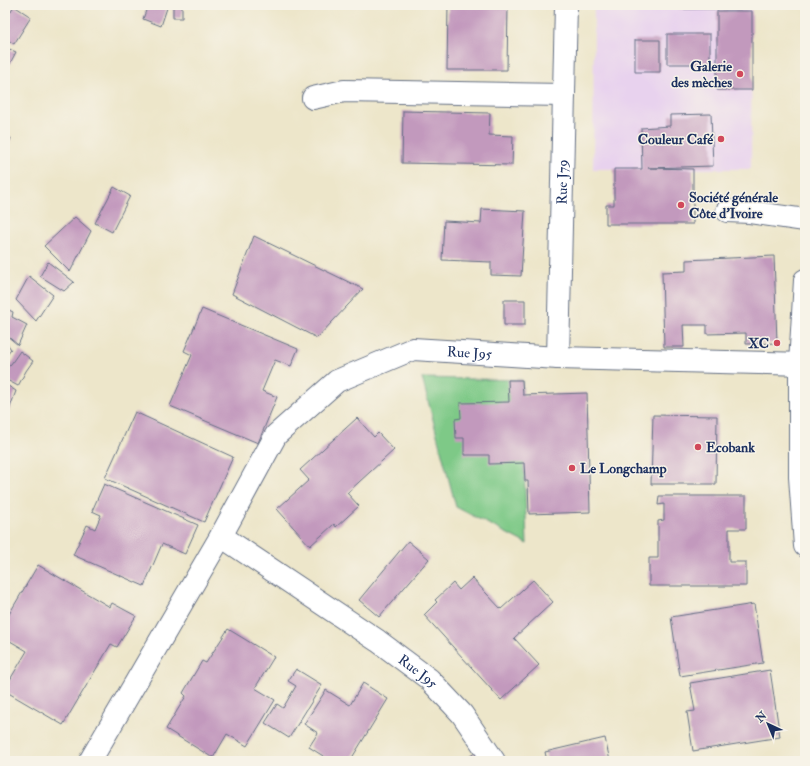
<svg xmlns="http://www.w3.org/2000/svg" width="810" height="766" font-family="'IM FELL Double Pica',serif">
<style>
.built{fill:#e8d2ee}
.green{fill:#7ec987;stroke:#4c7c72}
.building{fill:#c299bd}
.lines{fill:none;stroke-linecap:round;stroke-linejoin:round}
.minor-casing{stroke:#646f84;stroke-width:24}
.major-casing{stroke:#646f84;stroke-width:24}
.minor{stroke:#fff;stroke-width:22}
.major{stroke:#fff;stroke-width:22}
.poi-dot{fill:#d1495b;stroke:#f7f3e8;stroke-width:1.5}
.labels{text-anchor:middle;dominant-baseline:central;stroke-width:3;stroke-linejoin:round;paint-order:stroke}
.poi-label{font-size:14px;font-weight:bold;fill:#1b2f5e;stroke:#f7f3e8;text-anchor:end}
.street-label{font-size:14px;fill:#1b2f5e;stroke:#f7f3e8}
</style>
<rect width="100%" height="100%" fill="#f7f3e8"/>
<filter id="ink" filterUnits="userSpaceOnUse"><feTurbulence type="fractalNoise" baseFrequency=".025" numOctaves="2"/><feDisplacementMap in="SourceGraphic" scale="8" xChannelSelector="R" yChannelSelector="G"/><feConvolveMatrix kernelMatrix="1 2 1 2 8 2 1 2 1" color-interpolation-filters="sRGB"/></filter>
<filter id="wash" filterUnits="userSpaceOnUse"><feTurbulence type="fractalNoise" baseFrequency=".012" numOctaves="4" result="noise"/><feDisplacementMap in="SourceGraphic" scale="16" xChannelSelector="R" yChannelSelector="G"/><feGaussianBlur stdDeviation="0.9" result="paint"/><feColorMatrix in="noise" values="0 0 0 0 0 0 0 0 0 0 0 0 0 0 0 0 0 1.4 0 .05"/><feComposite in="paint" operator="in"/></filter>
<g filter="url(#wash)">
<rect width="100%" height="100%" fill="#ede6ca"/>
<path class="built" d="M 594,5 L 752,5 L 751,169 L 593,169 Z"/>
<path class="green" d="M 422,378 L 522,380 L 524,463 L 527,544 L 456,507 Z"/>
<g id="blocks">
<path class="building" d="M 148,5 L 168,5 L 161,26 L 143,19 Z
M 173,5 L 182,5 L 182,18 L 173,18 Z
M 448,5 L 508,5 L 507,70 L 447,70 Z
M 676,5 L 722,5 L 716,9 L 679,9 Z
M 14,6 L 31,17 L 14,44 L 5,38 L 5,20 Z
M 717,11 L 752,11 L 752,90 L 717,90 Z
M 667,34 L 710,34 L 710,64 L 667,64 Z
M 635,40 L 660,40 L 660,72 L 635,72 Z
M 5,47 L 16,52 L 6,71 L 5,71 Z
M 5,78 L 10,80 L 5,93 Z
M 403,111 L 490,113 L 489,135 L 513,136 L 512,165 L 402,163 Z
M 711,114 L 713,166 L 648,168 L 693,169 L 693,224 L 606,224 L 606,205 L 614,205 L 614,169 L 642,169 L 641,128 L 670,126 L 670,115 Z
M 5,136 L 11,138 L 5,152 Z
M 114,187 L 130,196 L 112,232 L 95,223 Z
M 482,209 L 525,211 L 521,276 L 491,275 L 491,262 L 442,260 L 444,221 L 481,223 Z
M 75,217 L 91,231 L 70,272 L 44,246 Z
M 254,236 L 363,289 L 317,338 L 232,294 Z
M 774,256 L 777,343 L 746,344 L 746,333 L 707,334 L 707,325 L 683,325 L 684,347 L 664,347 L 662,272 L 686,271 L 686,260 Z
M 48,262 L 74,282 L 64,291 L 40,276 Z
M 29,276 L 53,295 L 36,321 L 16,300 Z
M 504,300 L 525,300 L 525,325 L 504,325 Z
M 5,308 L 13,312 L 12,317 L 27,325 L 18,345 L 5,334 Z
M 202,309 L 298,349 L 291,366 L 275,360 L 262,391 L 277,397 L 258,443 L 170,406 L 192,355 L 184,351 Z
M 5,341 L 11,349 L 5,356 Z
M 20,351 L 33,361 L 26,371 L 18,386 L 5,379 L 5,369 L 11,364 Z
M 508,380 L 522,380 L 523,395 L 587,393 L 590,512 L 529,514 L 528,481 L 525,481 L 524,463 L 489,464 L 489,455 L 464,455 L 464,438 L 456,438 L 455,419 L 461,418 L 460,403 L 509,402 Z
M 5,384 L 16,391 L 5,421 Z
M 135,412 L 233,457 L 204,522 L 105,478 Z
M 653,415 L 717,416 L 716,484 L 651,484 Z
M 357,418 L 374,437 L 378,433 L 394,450 L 347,493 L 359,506 L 336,527 L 334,524 L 310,546 L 277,509 L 309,480 L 300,470 Z
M 104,484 L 198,525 L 185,554 L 162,544 L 144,586 L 73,555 L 87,525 L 95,529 L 101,515 L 92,511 Z
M 659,496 L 746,496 L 746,529 L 729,529 L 729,562 L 746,562 L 746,586 L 649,586 L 649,558 L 658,558 L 658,521 L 664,520 L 664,504 L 658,505 Z
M 408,541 L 429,559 L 379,617 L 359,600 Z
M 38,565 L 110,607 L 112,603 L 136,616 L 117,647 L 111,644 L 63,725 L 5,691 L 5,688 L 27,651 L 5,638 L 5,621 Z
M 472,578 L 501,609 L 533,580 L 553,602 L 514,638 L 539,665 L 501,700 L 424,615 L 437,602 L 435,600 L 453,583 L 459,590 Z
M 754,604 L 763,663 L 680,676 L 671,617 Z
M 228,629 L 274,657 L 255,688 L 275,700 L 247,746 L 227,734 L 213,758 L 166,729 L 186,696 L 183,693 L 202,661 L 206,663 Z
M 296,669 L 322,685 L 289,738 L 265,723 L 277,704 L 283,708 L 296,686 L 288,681 Z
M 770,670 L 780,737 L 693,751 L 687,712 L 695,711 L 690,683 Z
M 363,683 L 388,699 L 350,761 L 331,761 L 309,747 L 318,733 L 304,724 L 326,690 L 350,705 Z
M 605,738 L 610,761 L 547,761 L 545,752 Z
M 479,750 L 486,761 L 463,761 Z"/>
</g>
</g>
<g filter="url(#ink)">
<use href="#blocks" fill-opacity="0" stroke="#646f84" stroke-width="1"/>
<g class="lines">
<g class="minor-casing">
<g id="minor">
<path d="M 313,98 L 344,91 L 564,95"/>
<path d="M 727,211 L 750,212 L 805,220"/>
<path id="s1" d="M 558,358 L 566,5"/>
<path id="s2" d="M 221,536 L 378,641 L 429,679 L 462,714 L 494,761"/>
<path id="s3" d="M 90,761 L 221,536 L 276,435 L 337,381 L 413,349 L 558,358 L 805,364"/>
</g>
</g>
<g class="major-casing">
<path id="major" d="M 805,280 L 800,364 L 800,477 L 805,546"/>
</g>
<use href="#minor" class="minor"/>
<use href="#major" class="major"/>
</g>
</g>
<g class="poi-dot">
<circle cx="740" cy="74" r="4"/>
<circle cx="721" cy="139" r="4"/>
<circle cx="681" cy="205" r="4"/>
<circle cx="777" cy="343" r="4"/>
<circle cx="698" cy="447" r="4"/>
<circle cx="572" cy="468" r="4"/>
</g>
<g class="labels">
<g class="poi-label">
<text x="732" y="66">Galerie<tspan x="732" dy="16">des mèches</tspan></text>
<text x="713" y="139">Couleur Café</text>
<text x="689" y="197" text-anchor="start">Société générale<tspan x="689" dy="16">Côte d’Ivoire</tspan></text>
<text x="769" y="343">XC</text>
<text x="706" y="447" text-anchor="start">Ecobank</text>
<text x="580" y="468" text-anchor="start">Le Longchamp</text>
</g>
<g class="street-label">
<text stroke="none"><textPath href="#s1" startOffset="176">Rue J79</textPath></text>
<text stroke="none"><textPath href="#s3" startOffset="596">Rue J95</textPath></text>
<text stroke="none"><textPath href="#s2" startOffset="239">Rue J95</textPath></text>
</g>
</g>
<rect width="810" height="766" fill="none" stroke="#f7f3e8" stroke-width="20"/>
<g transform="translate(768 724) rotate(316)" stroke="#f7f3e8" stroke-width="3" paint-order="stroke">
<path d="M0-3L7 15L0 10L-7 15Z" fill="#1b2f5e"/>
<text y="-6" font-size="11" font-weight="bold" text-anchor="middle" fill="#1b2f5e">N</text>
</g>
</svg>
